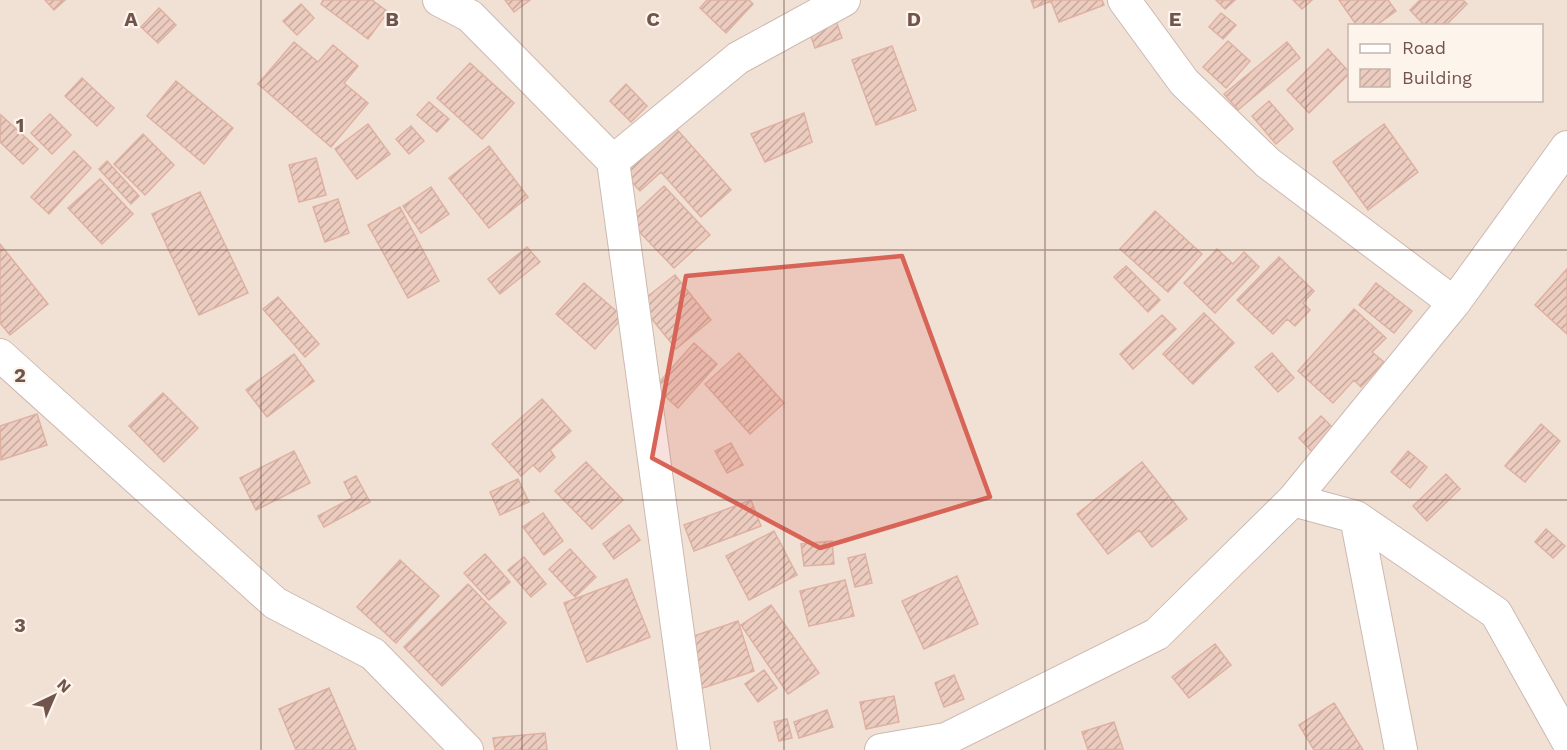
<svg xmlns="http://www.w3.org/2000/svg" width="1567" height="750" font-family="'Work Sans',sans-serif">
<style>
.residential{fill:#f1e1d5;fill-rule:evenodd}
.building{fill:url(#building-hatch);stroke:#deb1a2;stroke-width:1.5}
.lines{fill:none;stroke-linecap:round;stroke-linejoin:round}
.minor-casing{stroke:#cdb9b0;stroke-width:34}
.minor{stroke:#fff;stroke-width:32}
.marked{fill:#d86357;fill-opacity:0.2;stroke:#d86357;stroke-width:4.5;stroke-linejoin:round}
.grid{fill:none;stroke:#71554d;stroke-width:1.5;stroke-opacity:0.55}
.grid-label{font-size:20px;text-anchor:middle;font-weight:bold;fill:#71554d;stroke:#fdf4ec;stroke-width:4.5;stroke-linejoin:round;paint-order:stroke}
</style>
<defs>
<pattern id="building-hatch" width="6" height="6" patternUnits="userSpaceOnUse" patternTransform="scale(1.5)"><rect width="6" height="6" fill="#edccc0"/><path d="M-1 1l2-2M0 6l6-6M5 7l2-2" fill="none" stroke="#c4a89e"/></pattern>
</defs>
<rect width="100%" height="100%" fill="#faf0e6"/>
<path class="residential" d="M 0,0 L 1567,0 L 1567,750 L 0,750 ZM 1350,26 L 1542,26 L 1542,100 L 1350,100 Z"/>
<path class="building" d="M 45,0 L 65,0 L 54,10 Z
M 323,0 L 372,0 L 388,12 L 368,39 L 321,4 Z
M 505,0 L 530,0 L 514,12 Z
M 707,0 L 749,0 L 753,4 L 726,33 L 700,8 Z
M 1031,0 L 1102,0 L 1104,5 L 1059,22 L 1051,1 L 1034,8 Z
M 1216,0 L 1235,0 L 1225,9 Z
M 1293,0 L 1312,0 L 1302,9 Z
M 1339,0 L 1388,0 L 1396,11 L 1375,26 L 1357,26 Z
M 1420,0 L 1463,0 L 1467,4 L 1445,26 L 1425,26 L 1410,10 Z
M 301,4 L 314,18 L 297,35 L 283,21 Z
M 159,8 L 176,25 L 158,43 L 141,27 Z
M 1221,13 L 1236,25 L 1223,39 L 1209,27 Z
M 835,18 L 842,38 L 815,48 L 808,28 Z
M 1228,41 L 1250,61 L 1226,88 L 1203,67 Z
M 294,42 L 318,62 L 333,45 L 358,66 L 344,83 L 368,103 L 331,147 L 258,84 Z
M 1287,42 L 1300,58 L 1238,110 L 1224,94 Z
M 892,46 L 916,110 L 876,125 L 852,60 Z
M 1328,49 L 1350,73 L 1309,113 L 1287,90 Z
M 470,63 L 514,103 L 482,139 L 437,98 Z
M 82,78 L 114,108 L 97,126 L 65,96 Z
M 176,81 L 233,128 L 204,164 L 147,116 Z
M 626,84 L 647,106 L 631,122 L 610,101 Z
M 1269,101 L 1293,129 L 1276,144 L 1252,116 Z
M 429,102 L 449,119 L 437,132 L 417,115 Z
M 804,113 L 812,142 L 765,162 L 751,134 Z
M 50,114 L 71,135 L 52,154 L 31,133 Z
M 1,115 L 38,149 L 23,164 L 0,142 Z
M 368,124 L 390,154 L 357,179 L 335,149 Z
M 1384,124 L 1418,172 L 1368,210 L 1333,162 Z
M 673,125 L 731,190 L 701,217 L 661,172 L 640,191 L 622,171 Z
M 411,126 L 424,141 L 409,154 L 396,139 Z
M 143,134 L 174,165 L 145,195 L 114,164 Z
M 489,146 L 528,197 L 489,228 L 449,178 Z
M 74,151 L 91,168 L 49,214 L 31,197 Z
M 316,158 L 326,195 L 299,202 L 289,165 Z
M 107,161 L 139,196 L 131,204 L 99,169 Z
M 100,179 L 133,214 L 102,244 L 68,208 Z
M 664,186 L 710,235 L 674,268 L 628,220 Z
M 431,187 L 449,214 L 421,233 L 403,206 Z
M 200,192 L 248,293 L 199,315 L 152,214 Z
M 338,199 L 349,233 L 325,242 L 313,207 Z
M 400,207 L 439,281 L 408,298 L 368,225 Z
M 1155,211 L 1202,254 L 1168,292 L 1120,249 Z
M 0,244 L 48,304 L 10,335 L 0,323 Z
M 527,247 L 540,262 L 500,294 L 488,279 Z
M 1217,249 L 1233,264 L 1244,252 L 1259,267 L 1215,313 L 1184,283 Z
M 1279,257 L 1314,291 L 1303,303 L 1310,310 L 1295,326 L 1287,319 L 1273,334 L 1237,300 Z
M 1126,266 L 1160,300 L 1148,312 L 1114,277 Z
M 1567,269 L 1567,334 L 1535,305 Z
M 675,275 L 711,320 L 676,349 L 639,303 Z
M 584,283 L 623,317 L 595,349 L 556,314 Z
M 1376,283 L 1412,311 L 1394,333 L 1359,305 Z
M 278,297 L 319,344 L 305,357 L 263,309 Z
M 1354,309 L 1386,338 L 1372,352 L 1384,362 L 1361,387 L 1354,380 L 1333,403 L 1298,371 Z
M 1204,313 L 1234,343 L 1193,384 L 1163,354 Z
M 1162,315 L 1176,329 L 1133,369 L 1120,354 Z
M 694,343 L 717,364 L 678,408 L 655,387 Z
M 739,353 L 784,403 L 750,434 L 705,384 Z
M 1272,353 L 1294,378 L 1278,392 L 1255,367 Z
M 294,354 L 314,381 L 267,417 L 246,390 Z
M 163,393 L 198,428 L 164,462 L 129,426 Z
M 542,399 L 571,431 L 550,450 L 555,457 L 540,472 L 533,465 L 521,476 L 492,444 Z
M 37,414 L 47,445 L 1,460 L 0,426 Z
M 1321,416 L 1340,435 L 1317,457 L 1299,438 Z
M 1541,424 L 1560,441 L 1525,482 L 1505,466 Z
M 731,443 L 743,465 L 727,473 L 715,451 Z
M 294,451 L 310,483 L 256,510 L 240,478 Z
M 1408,451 L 1427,467 L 1410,488 L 1391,472 Z
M 586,462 L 623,500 L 592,529 L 555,491 Z
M 1142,462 L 1187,519 L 1152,547 L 1139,530 L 1108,554 L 1077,514 Z
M 1446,474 L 1460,489 L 1427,521 L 1413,506 Z
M 356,476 L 370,502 L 324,527 L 318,516 L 352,498 L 344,482 Z
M 518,479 L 529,502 L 500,515 L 490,492 Z
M 751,500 L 761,526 L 694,551 L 684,525 Z
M 543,513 L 563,541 L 544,555 L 523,527 Z
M 629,525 L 640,540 L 614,559 L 603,544 Z
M 1546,529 L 1565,546 L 1553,558 L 1535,542 Z
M 774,531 L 797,575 L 749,600 L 726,556 Z
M 832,541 L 834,564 L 804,566 L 801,544 Z
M 570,549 L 596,577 L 575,597 L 549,569 Z
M 485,554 L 510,582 L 489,600 L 464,573 Z
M 865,554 L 872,583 L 855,587 L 848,558 Z
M 524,557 L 546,584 L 531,597 L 508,570 Z
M 400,560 L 439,596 L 396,643 L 357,607 Z
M 957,576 L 978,624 L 924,649 L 902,601 Z
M 627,579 L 650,637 L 587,662 L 564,603 Z
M 845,580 L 854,616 L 809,626 L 800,591 Z
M 468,584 L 506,623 L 442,686 L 404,647 Z
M 771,605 L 819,673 L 788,694 L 741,625 Z
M 738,621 L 754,671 L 697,690 L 694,636 Z
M 1215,644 L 1231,665 L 1189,698 L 1172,677 Z
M 764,670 L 777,688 L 758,702 L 745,684 Z
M 954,675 L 964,699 L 944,707 L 935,683 Z
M 329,688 L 356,750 L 296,750 L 279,709 Z
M 894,696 L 899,722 L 866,729 L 860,702 Z
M 1334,703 L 1363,750 L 1314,750 L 1299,725 Z
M 827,710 L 833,727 L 799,738 L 794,722 Z
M 787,719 L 792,738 L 779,741 L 774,722 Z
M 1114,722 L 1123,749 L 1088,750 L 1082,732 Z
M 545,733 L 547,750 L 495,750 L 493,738 Z"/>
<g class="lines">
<g class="minor-casing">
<path id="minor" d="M 439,0 L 470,16 L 613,161 L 738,58 L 844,0
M 1124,0 L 1184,82 L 1268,163 L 1454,303
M 613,161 L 694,750
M 0,355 L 275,603 L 373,654 L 467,750
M 1293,500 L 1356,517 L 1496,613 L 1567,740
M 1356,517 L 1401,750
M 881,750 L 946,739 L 1157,634 L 1293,500 L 1454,303 L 1567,147"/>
</g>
<use href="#minor" class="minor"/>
</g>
<path class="marked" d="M 902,256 L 990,497 L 820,548 L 652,458 L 686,276 Z"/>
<path class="grid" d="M 261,0 L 261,750M 522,0 L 522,750M 784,0 L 784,750M 1045,0 L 1045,750M 1306,0 L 1306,750M 0,250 L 1567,250M 0,500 L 1567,500"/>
<g class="grid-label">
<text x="131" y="26">A</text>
<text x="392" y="26">B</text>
<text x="653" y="26">C</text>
<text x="914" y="26">D</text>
<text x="1175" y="26">E</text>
<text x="20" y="132">1</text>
<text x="20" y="382">2</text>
<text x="20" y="632">3</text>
</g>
<rect x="1348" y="24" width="195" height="78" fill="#fdf4ec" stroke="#c5b4ac" stroke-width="1.5"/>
<rect x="1360" y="44" width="30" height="9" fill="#ffffff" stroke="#c5b4ac" stroke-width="1.5"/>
<text x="1402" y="54" font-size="18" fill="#71554d">Road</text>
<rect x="1360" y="69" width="30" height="18" fill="url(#building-hatch)" stroke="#c5b4ac" stroke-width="1.5"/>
<text x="1402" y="84" font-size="18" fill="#71554d">Building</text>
<g transform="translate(54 696) rotate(44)" stroke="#fdf4ec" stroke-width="4.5" paint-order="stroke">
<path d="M0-4.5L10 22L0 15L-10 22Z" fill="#71554d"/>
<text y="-9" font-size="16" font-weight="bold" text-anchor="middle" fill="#71554d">N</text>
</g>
</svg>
